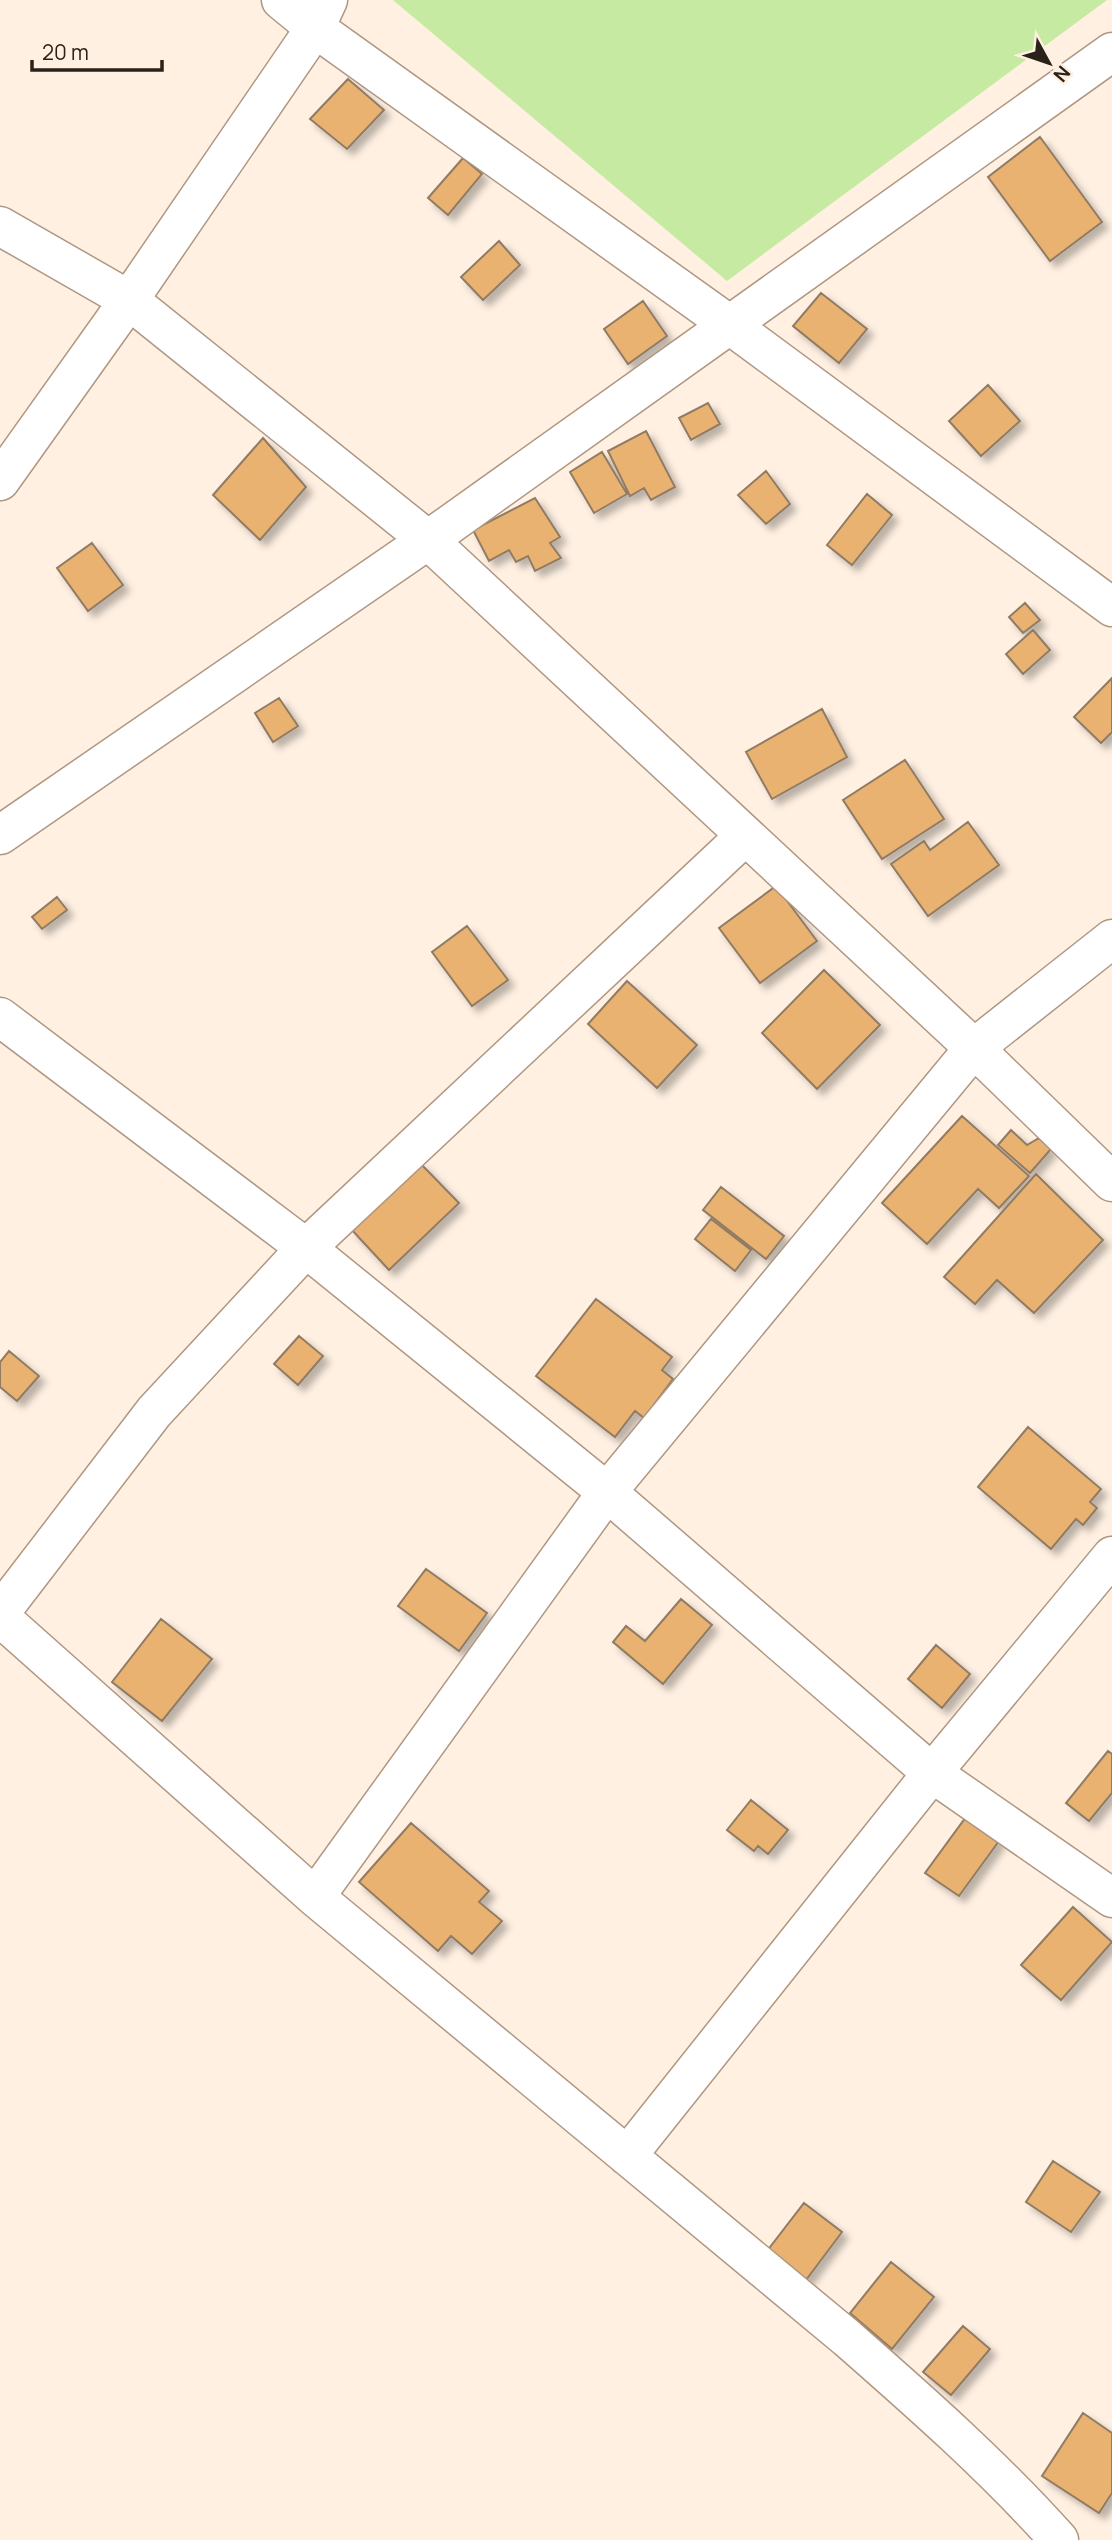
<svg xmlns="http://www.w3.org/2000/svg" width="1112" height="2540" font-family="Manrope,sans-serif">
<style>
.green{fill:#c7eaa3}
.building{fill:#e9b271;stroke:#907b64;stroke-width:2;filter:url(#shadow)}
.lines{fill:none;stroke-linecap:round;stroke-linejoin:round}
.minor-casing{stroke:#af9782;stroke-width:41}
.minor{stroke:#fff;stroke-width:38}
</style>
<defs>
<filter id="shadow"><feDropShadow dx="6" dy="6" stdDeviation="3.5" flood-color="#0004"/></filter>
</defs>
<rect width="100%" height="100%" fill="#fff0e2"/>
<path class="green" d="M 393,0 L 1107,0 L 727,281 Z"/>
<path class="building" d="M 348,79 L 384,110 L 347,149 L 310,119 Z
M 1040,137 L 1102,222 L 1050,261 L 988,177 Z
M 463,158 L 482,174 L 448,215 L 428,198 Z
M 499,241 L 520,265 L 483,300 L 461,277 Z
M 821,293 L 867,329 L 839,363 L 793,326 Z
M 643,301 L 667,336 L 628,364 L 604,329 Z
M 988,385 L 1020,421 L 981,456 L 949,421 Z
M 708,403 L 720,424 L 691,440 L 679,418 Z
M 646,431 L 675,487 L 651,500 L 644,488 L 630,496 L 608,451 Z
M 263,438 L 306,487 L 260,540 L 213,495 Z
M 602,452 L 627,494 L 594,513 L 570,472 Z
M 766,471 L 790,504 L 766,524 L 738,495 Z
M 867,494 L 892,515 L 852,565 L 827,545 Z
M 535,498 L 560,537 L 550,543 L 561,558 L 535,571 L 528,556 L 516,562 L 509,550 L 489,561 L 473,530 Z
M 92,543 L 123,585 L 88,611 L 57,568 Z
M 1025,603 L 1040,620 L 1023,633 L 1009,617 Z
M 1033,630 L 1050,650 L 1023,674 L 1006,654 Z
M 1112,678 L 1112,732 L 1101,743 L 1074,717 Z
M 279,698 L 298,726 L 273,742 L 255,713 Z
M 822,709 L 847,757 L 772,799 L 746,752 Z
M 905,760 L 944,819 L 882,859 L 843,800 Z
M 968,822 L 999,865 L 928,916 L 891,864 L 924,841 L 930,850 Z
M 776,886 L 817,941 L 760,983 L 719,928 Z
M 57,897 L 67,910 L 42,929 L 32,917 Z
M 467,926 L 508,980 L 472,1006 L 432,952 Z
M 824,970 L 880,1025 L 817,1089 L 762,1033 Z
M 627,981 L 697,1045 L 657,1088 L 588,1024 Z
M 962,1116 L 1029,1176 L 999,1208 L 978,1189 L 927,1244 L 882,1203 Z
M 1011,1130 L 1027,1145 L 1039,1138 L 1051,1149 L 1030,1173 L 998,1145 Z
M 420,1163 L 459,1203 L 389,1270 L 351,1229 Z
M 1036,1174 L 1103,1240 L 1034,1313 L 997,1280 L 975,1304 L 944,1277 Z
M 721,1187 L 784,1236 L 766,1259 L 703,1210 Z
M 711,1219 L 751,1250 L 735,1271 L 695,1239 Z
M 596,1299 L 672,1357 L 662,1370 L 673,1379 L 644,1418 L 635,1411 L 615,1437 L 536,1376 Z
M 299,1336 L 323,1356 L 298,1385 L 274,1364 Z
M 9,1351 L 39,1376 L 17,1401 L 0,1387 L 0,1362 Z
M 1028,1427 L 1101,1489 L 1090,1502 L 1097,1508 L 1083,1525 L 1076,1519 L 1051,1549 L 978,1487 Z
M 426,1569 L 487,1613 L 459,1651 L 398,1606 Z
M 681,1599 L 712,1625 L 663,1684 L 613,1642 L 626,1626 L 645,1641 Z
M 161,1619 L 212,1659 L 162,1721 L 112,1682 Z
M 936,1645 L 970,1674 L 942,1708 L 908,1679 Z
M 1108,1751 L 1112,1754 L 1112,1793 L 1089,1821 L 1066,1803 Z
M 751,1800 L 788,1830 L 768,1854 L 758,1846 L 754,1851 L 727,1830 Z
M 966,1817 L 999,1841 L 959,1896 L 925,1873 Z
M 411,1823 L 489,1891 L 479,1902 L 502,1921 L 472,1954 L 451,1936 L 438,1951 L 359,1882 Z
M 1073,1907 L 1112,1942 L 1061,2000 L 1021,1965 Z
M 1053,2161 L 1100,2192 L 1071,2232 L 1026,2202 Z
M 804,2203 L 842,2232 L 806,2280 L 767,2251 Z
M 891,2262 L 934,2297 L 892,2349 L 850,2313 Z
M 963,2326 L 990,2349 L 951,2395 L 923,2372 Z
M 1083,2413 L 1112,2433 L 1112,2493 L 1099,2513 L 1042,2476 Z"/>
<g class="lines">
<g class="minor-casing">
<path id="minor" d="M 281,0 L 315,28 L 730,325 L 1112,607
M 0,226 L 129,300 L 428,540 L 974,1048 L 1112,1182
M 0,481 L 129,300 L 315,28 L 328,0
M 0,835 L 428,540 L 1112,52
M 0,1017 L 306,1248 L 607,1492 L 932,1773 L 1112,1898
M 0,1613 L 154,1412 L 306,1248 L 744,837
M 0,1617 L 315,1897 L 847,2338 C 920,2402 994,2467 1059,2540
M 315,1897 L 607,1492 L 974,1048 L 1112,939
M 627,2156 L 932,1773 L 1112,1556"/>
</g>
<use href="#minor" class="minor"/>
</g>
<g transform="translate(1049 63) rotate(130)" stroke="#fff0e2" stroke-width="5" paint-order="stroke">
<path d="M0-5L12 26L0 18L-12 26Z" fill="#2a2118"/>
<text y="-10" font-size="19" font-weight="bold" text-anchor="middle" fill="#2a2118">N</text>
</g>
<path d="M32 60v10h130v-10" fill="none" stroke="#2a2118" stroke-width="3.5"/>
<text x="42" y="60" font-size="21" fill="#2a2118" stroke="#fff0e2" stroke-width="5" paint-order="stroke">20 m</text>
</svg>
